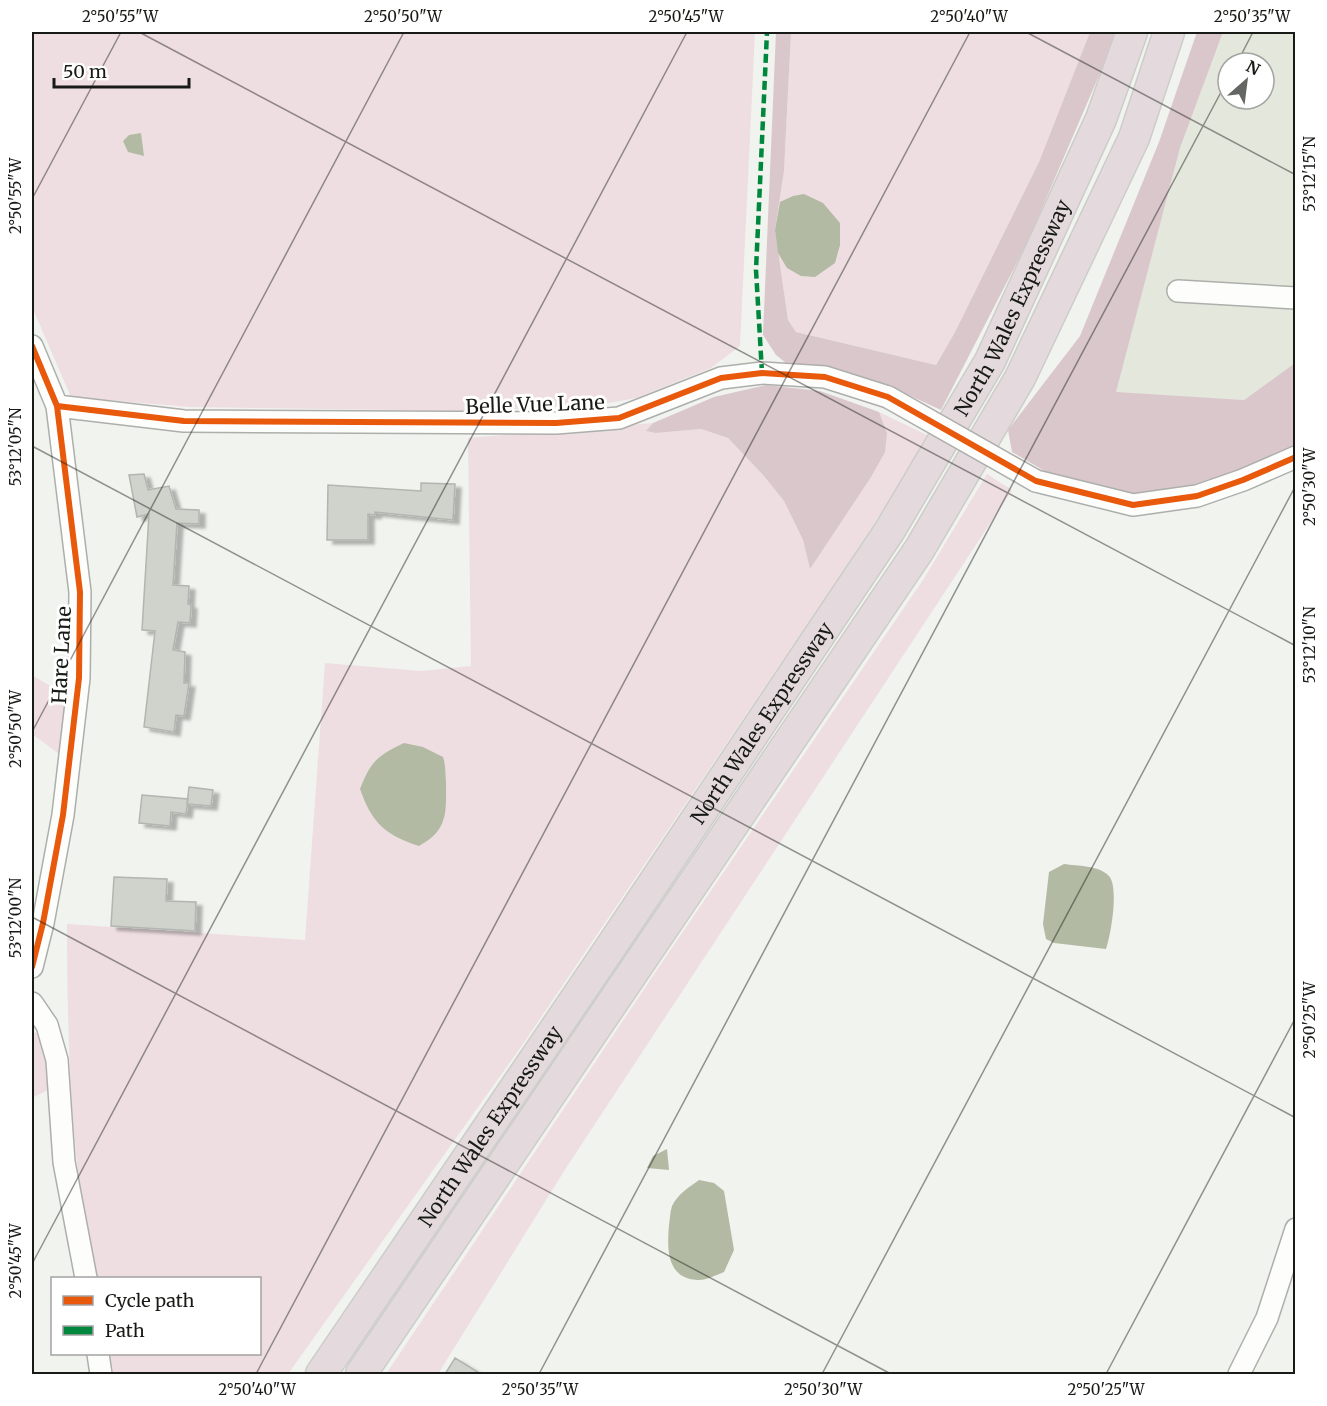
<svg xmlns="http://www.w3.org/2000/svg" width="1327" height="1406" font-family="Merriweather,serif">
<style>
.built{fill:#e4e7dc;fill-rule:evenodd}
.green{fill:#eedee1}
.forest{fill:#d9c7cb}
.water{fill:#b2baa4}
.building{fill:#cfd3cb;stroke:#b3b5b1;stroke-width:1.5;filter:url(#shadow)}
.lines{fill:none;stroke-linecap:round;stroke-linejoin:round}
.minor-casing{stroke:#adafab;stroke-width:24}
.highway-casing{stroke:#cccdca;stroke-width:33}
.minor{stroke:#fdfdfc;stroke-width:21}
.highway{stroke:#e4dadd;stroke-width:30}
.minor-bridge-casing{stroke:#adafab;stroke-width:24;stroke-linecap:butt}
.minor-bridge{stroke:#fdfdfc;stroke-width:21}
.quiet{stroke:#00873e;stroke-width:4.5;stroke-dasharray:9 4.5;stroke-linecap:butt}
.cycleway-casing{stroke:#fff;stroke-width:10}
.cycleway{stroke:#e8590c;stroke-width:6}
.ticks{fill:none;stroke:#181a16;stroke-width:1.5;stroke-opacity:0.45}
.labels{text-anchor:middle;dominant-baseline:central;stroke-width:6;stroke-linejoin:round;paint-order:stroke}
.street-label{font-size:20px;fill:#181a16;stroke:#fff}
.neatline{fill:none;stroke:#181a16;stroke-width:2}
.ticks-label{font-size:15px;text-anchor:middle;fill:#181a16}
</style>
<defs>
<filter id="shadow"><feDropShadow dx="6" dy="4" stdDeviation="1.5" flood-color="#0004"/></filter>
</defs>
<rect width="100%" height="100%" fill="#f1f3ee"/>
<path class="built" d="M 1223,32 L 1295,32 L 1295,363 L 1244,400 L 1115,393 L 1180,148 ZM 1228,63 L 1264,63 L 1264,99 L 1228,99 Z"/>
<path class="green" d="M 32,32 L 755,32 L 740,346 L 711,368 L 636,398 L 598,405 L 471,411 L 189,407 L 71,397 L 32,307 Z
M 791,32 L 1090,32 L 1039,162 L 955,332 L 936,365 L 796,332 L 788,320 L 775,230 L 784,171 Z
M 879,412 L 931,437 L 833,586 L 523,1044 L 288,1374 L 114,1374 L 109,1354 L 260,1354 L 260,1278 L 94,1278 C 71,1162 67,1042 67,924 L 305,940 L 325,663 L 421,671 L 471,666 L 468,438 L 653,423 L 647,431 L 656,433 L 701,429 L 728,438 L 763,475 L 784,501 L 803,540 L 810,568 L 887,433 Z
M 987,474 L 1012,490 L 566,1168 L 438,1374 L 386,1374 L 665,958 L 923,580 Z
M 32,675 L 67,696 L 59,754 L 32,734 Z
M 43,1032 L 48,1090 L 32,1098 L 32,1033 Z"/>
<path class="forest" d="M 776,32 L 791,32 L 784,171 L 775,230 L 788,320 L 796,332 L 936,365 L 955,332 L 1039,162 L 1090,32 L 1115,32 L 1110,50 L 1027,243 L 941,410 L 889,386 L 825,369 L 786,363 L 776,355 L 763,335 Z
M 1197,32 L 1223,32 L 1180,148 L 1116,392 L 1244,400 L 1295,363 L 1295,450 L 1194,489 L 1134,498 L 1048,473 L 1012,452 L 1008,430 L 1080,336 L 1159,142 Z
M 766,385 L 820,391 L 879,412 L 887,433 L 885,452 L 871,477 L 810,569 L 803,540 L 784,501 L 763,475 L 728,438 L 701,429 L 656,433 L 646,431 L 653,423 L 714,397 Z"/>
<path class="water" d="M 141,133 L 144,156 L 128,152 L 123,141 L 129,135 Z
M 804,194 L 823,203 L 840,223 L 840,245 L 835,263 L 815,277 L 801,276 L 787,268 L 778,253 L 775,230 L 780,202 L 793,196 Z
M 404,743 L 423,747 L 443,757 C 446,766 445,773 446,781 C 446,811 449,830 419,846 C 385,835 372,823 360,789 C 371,761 377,756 404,743 Z
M 1064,864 C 1077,866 1099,865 1109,876 C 1119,887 1111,935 1106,949 L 1054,943 L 1046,939 L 1043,924 L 1049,872 Z
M 667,1149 L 669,1170 L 647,1168 L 653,1156 Z
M 699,1180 L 714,1183 L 724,1191 L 734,1250 L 724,1272 C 716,1275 705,1281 697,1280 C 666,1278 667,1248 669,1225 C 670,1219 670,1212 672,1206 C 678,1194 688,1188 699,1180 Z"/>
<path class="building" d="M 144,474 L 148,490 L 169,486 L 176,509 L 199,510 L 199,524 L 177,523 L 173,585 L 189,586 L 188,604 L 191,605 L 190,623 L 178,622 L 173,650 L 185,652 L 184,683 L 189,683 L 184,716 L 176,715 L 174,732 L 144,727 L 155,631 L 142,630 L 149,514 L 137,517 L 129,475 Z
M 421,483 L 455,484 L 453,520 L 375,512 L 375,515 L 368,514 L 368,540 L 327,540 L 328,485 L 421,491 Z
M 189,787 L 213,790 L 211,806 L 187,804 Z
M 142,795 L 188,799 L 186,814 L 171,812 L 170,826 L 139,823 Z
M 114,877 L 167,879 L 166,901 L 196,902 L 195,931 L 111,926 Z
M 455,1358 L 481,1374 L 445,1374 Z"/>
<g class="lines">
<g class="minor-casing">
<path id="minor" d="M 1178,291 L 1296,298
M 32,346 L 57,406 L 80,592 L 79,678 L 63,815 L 43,923 L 32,967
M 57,406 L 184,421 L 556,423 L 619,418 L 721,378 L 762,373 L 825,377 L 888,397
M 1036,481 L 1133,505 L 1197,496 L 1243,480 L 1296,457
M 32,1003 L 47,1025 L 57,1060 L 64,1162 L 86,1278
M 98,1354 L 101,1374
M 1239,1374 L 1267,1318 L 1296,1229"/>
</g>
<g class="highway-casing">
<g id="highway">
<path id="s1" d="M 321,1374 L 606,954 L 890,530 L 990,361 L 1101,119 L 1132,32"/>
<path d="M 361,1374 L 919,550 L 1020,378 L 1134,138 L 1169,32"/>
</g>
</g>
<use href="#minor" class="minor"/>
<use href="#highway" class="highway"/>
<g class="minor-bridge-casing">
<path id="minor-bridge" d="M 888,397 L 1036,481"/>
</g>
<use href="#minor-bridge" class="minor-bridge"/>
<path class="quiet" d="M 762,373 L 756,270 L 767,32"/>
<g class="cycleway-casing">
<path id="cycleway" d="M 32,346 L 57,406 L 80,592 L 79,678 L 63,815 L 43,923 L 32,967
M 57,406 L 184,421 L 556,423 L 619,418 L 721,378 L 762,373 L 825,377 L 888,397 L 1036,481 L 1133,505 L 1197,496 L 1243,480 L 1296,457"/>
</g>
<use href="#cycleway" class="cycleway"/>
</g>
<path class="ticks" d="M 139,32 L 1296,646M 1026,32 L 1296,175M 1237,63 L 1253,32M 32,199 L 121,32M 32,446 L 1296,1118M 32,732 L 404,32M 32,917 L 891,1374M 32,1264 L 687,32M 256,1374 L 970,32M 539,1374 L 1228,79M 822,1374 L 1296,485M 1106,1374 L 1296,1017"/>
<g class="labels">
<g class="street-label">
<text stroke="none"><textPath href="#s1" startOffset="1272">North Wales Expressway</textPath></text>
<text transform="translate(535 404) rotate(-2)">Belle Vue Lane</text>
<text transform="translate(61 655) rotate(-87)">Hare Lane</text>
<text stroke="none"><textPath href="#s1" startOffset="786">North Wales Expressway</textPath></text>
<text stroke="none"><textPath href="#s1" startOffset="300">North Wales Expressway</textPath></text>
</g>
</g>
<rect width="1327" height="1406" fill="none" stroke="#ffffff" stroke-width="66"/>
<rect x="51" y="1277" width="210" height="78" fill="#ffffff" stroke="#a3a3a2" stroke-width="1.5"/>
<rect x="63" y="1296" width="30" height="9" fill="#e8590c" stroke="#a3a3a2" stroke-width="1.5"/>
<text x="105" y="1307" font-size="18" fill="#181a16">Cycle path</text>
<rect x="63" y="1326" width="30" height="9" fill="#00873e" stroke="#a3a3a2" stroke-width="1.5"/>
<text x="105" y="1337" font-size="18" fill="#181a16">Path</text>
<g transform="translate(1246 81) rotate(28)"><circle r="28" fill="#ffffff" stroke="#a3a3a2" stroke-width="1.5"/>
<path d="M0-4.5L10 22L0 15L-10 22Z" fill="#646662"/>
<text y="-9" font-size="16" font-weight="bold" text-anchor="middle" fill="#181a16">N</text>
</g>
<path d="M54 78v9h135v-9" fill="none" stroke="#181a16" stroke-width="3"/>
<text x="63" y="78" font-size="18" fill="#181a16" stroke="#ffffff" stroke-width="4.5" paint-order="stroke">50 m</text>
<rect x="33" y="33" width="1261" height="1340" class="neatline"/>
<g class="ticks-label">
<text x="120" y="22">2°50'55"W</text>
<text x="403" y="22">2°50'50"W</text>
<text x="686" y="22">2°50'45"W</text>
<text x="969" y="22">2°50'40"W</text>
<text x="1252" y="22">2°50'35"W</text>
<text transform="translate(1310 174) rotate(-90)" y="5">53°12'15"N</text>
<text transform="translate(16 196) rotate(-90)" y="5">2°50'55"W</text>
<text transform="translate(16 447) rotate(-90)" y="5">53°12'05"N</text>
<text transform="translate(1310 487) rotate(-90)" y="5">2°50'30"W</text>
<text transform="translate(1310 645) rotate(-90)" y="5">53°12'10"N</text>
<text transform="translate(16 729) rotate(-90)" y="5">2°50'50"W</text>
<text transform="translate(16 918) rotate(-90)" y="5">53°12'00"N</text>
<text transform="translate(1310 1020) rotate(-90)" y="5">2°50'25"W</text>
<text transform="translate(16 1261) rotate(-90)" y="5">2°50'45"W</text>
<text x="257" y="1395">2°50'40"W</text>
<text x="540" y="1395">2°50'35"W</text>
<text x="823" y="1395">2°50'30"W</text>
<text x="1106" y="1395">2°50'25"W</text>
</g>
</svg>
